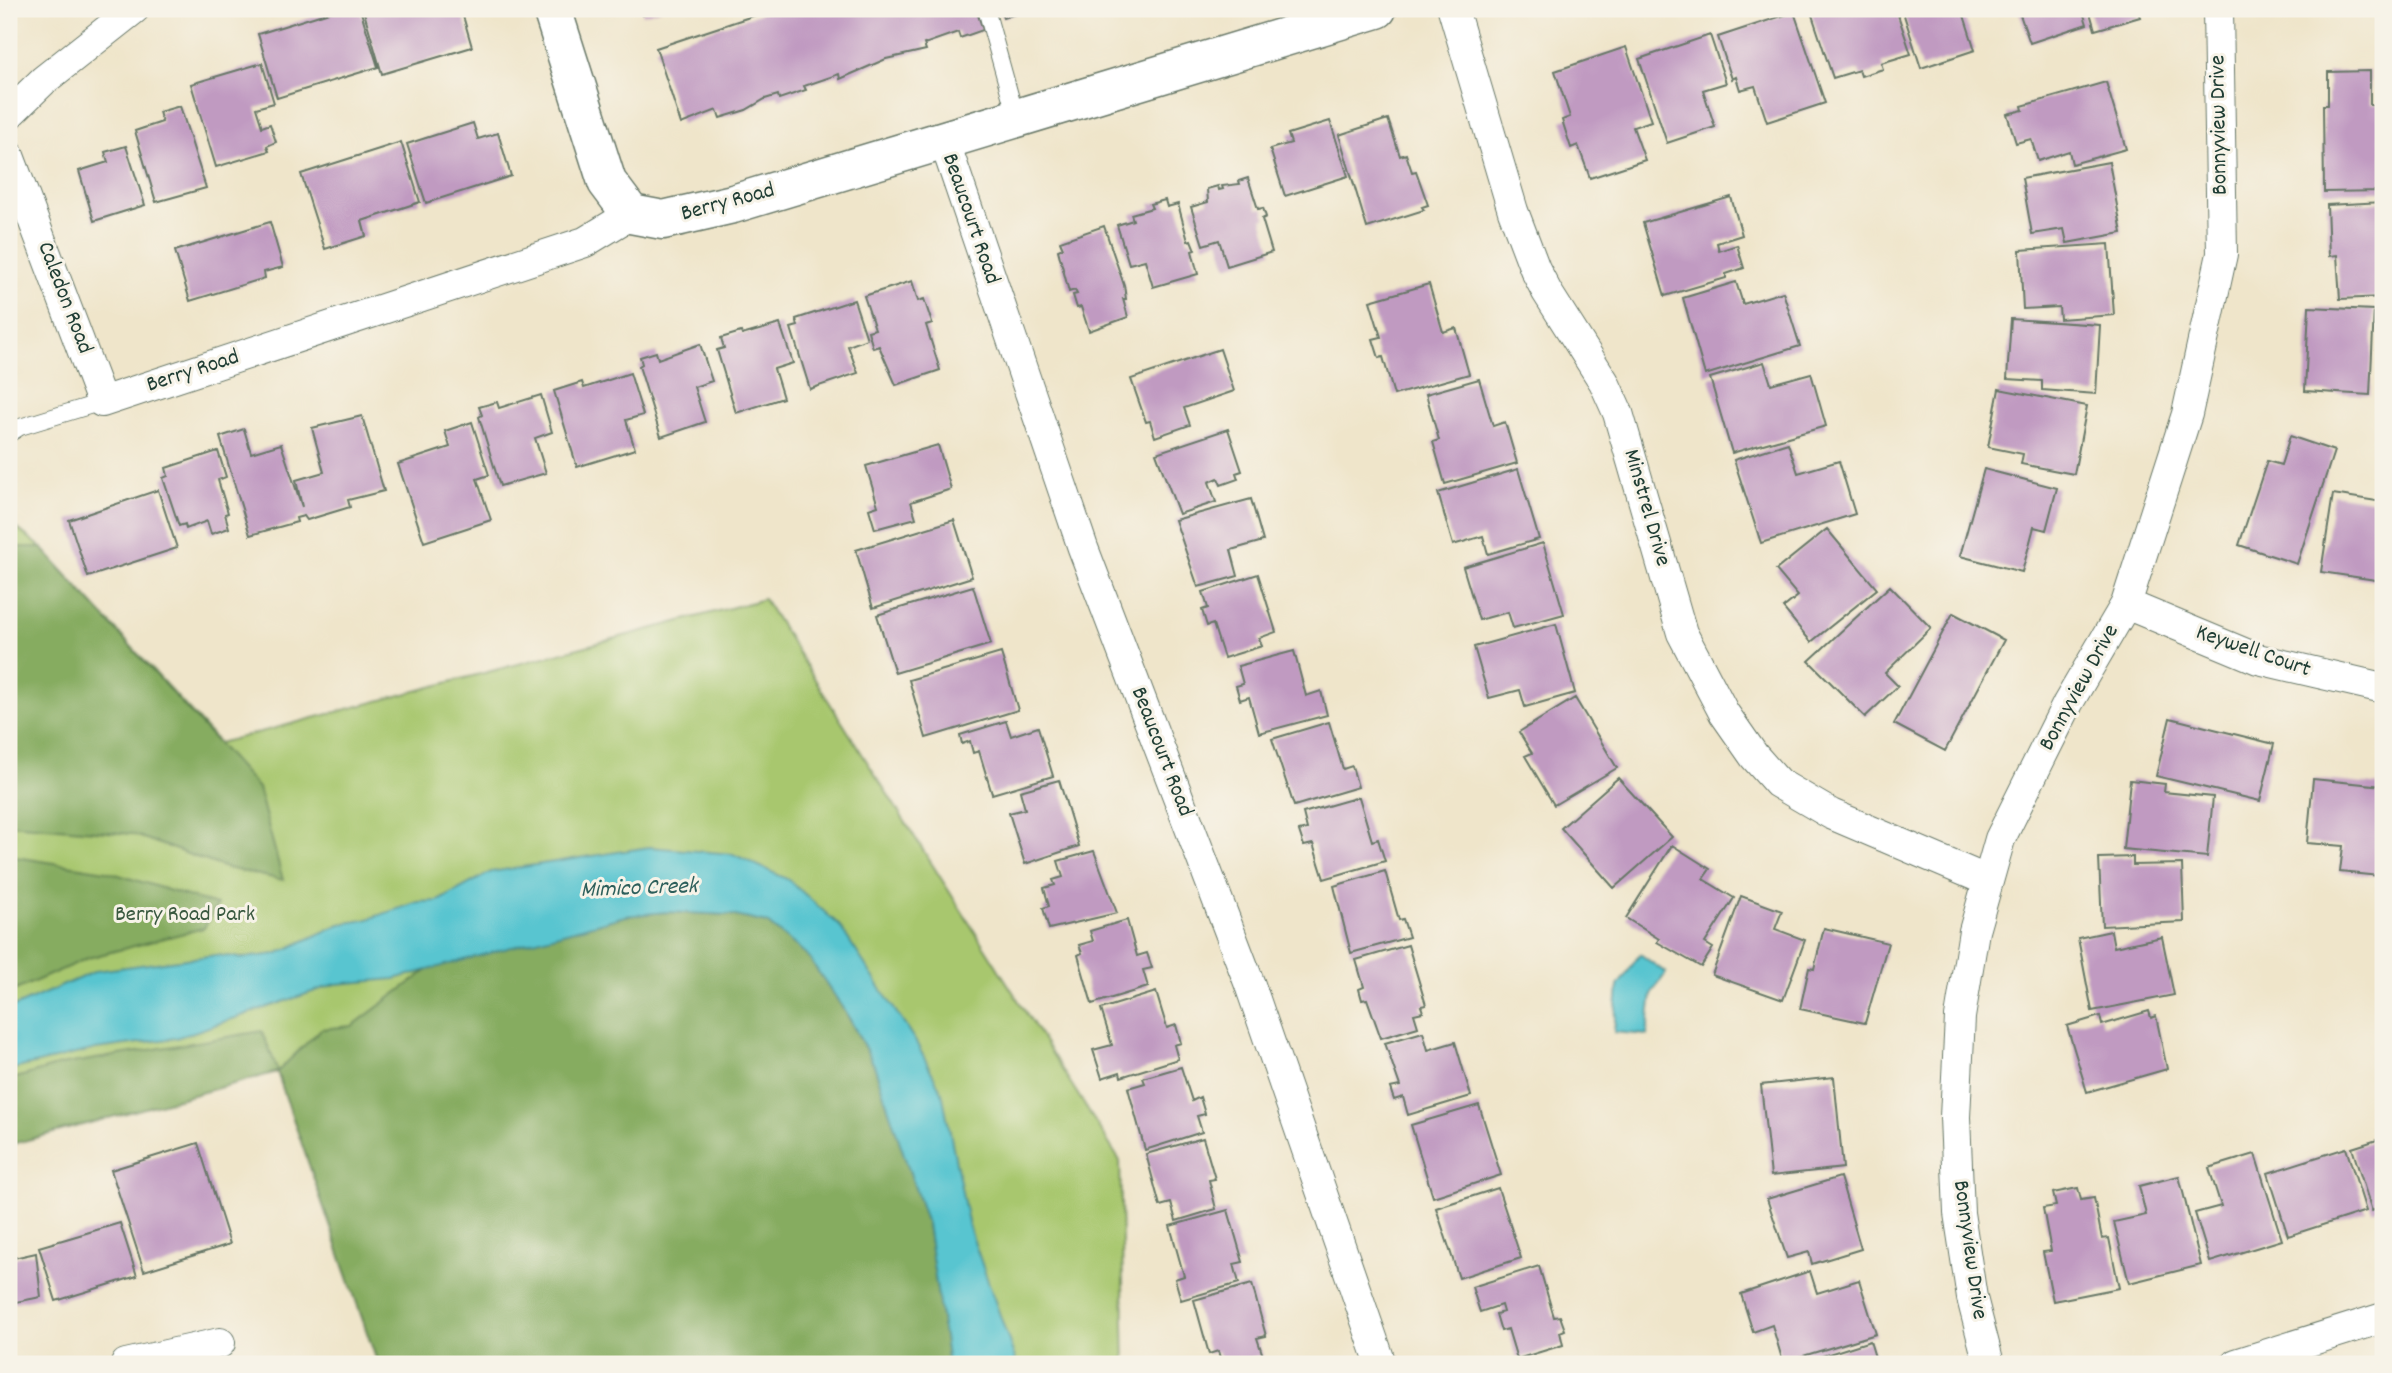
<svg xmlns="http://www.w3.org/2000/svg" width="2392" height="1373" font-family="Dekko,sans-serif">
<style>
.green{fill:#a8c76e;stroke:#648251;stroke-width:2}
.forest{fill:#86ac61;stroke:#52744a;stroke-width:2}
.water{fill:#58c5d0;stroke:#3c8182;stroke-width:2}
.building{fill:#c09ac1}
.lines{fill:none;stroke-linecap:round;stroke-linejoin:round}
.service-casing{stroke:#687868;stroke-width:18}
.minor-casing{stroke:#687868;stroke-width:32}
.tertiary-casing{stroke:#687868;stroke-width:41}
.service{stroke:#fff;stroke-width:16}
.minor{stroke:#fff;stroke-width:30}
.tertiary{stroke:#fff;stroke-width:38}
.labels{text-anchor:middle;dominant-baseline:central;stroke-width:6;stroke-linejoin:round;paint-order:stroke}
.street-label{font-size:23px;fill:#1f3d34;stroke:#f7f3e8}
.park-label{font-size:23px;fill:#3a5940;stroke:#f7f3e8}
.water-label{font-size:24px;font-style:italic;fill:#2d5f5b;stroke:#f7f3e8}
</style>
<rect width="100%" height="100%" fill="#f7f3e8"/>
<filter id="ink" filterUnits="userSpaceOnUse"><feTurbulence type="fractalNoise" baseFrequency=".0143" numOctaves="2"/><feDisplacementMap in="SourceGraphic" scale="14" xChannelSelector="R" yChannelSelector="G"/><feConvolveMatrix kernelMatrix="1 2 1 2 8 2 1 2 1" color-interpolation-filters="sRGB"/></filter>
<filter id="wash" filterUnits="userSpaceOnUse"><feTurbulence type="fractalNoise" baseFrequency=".00686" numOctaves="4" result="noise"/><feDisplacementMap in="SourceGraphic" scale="28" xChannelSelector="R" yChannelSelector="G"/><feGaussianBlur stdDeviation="1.57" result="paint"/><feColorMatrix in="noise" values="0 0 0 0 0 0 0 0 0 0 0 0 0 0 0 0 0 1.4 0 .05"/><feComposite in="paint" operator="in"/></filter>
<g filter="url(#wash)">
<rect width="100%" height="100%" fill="#efe5ca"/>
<path class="green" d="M 9,522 L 41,547 L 219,743 L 764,599 L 1120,1161 L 1125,1364 L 378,1364 L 277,1072 L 9,1145 Z"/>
<path class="forest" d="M 9,547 L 41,547 L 258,788 L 283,880 L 226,868 L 132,834 L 9,824 Z
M 9,856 L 106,871 L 217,905 L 204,928 L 88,958 L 9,993 Z
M 666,912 L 731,915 L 767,923 L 806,954 L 846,1013 L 874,1065 L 927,1224 L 948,1364 L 378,1364 L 277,1072 L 9,1145 L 9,1080 L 60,1065 L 262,1031 L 278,1071 L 321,1029 L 352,1026 L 429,969 L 625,916 Z"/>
<path class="water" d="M 649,847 L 733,854 L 789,880 L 839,925 L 916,1042 L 942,1092 L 969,1227 L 1017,1364 L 948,1364 L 927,1224 L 874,1065 L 846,1012 L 806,954 L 767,923 L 731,915 L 666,912 L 625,916 L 395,979 L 336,984 L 176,1038 L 96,1049 L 9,1070 L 9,1009 L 96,971 L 216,955 L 243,958 L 276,954 L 340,924 L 365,920 L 418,902 L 438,901 L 491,872 Z
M 1640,954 L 1666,973 L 1652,993 L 1647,1035 L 1614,1032 L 1618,986 Z"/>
<g id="blocks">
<path class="building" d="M 339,9 L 360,9 L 378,67 L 277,98 L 258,34 Z
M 363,9 L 461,9 L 472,47 L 382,74 Z
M 642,9 L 662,9 L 643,15 Z
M 774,9 L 976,9 L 983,30 L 960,38 L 958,32 L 924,44 L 926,50 L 886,59 L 840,79 L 839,74 L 804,86 L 806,90 L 779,99 L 778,95 L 765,99 L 746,110 L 720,118 L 717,110 L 681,124 L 656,48 Z
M 1000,9 L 1030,9 L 1003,18 Z
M 1820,9 L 1896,9 L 1911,54 L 1881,63 L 1883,69 L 1861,76 L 1859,70 L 1833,78 L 1811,12 Z
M 1902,9 L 1962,9 L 1975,50 L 1921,68 Z
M 2018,9 L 2082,9 L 2087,24 L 2030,43 Z
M 2089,9 L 2137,9 L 2140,17 L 2095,30 Z
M 1794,12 L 1825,103 L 1767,122 L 1755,86 L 1740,90 L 1736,77 L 1732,79 L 1718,37 Z
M 1710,35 L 1726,83 L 1703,90 L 1715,127 L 1667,143 L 1639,59 Z
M 1626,47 L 1651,121 L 1633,127 L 1645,160 L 1590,178 L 1578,145 L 1571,148 L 1562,120 L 1570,117 L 1555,71 Z
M 262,63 L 274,103 L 256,108 L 262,127 L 270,124 L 276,142 L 267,146 L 269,151 L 216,167 L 191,84 Z
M 2370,71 L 2370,105 L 2382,105 L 2383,191 L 2324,192 L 2323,105 L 2328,105 L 2328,72 Z
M 2106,82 L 2126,149 L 2072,164 L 2069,151 L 2038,161 L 2031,139 L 2016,143 L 2007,114 L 2023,110 L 2022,106 Z
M 180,106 L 206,188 L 156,202 L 135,131 L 162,122 L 159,112 Z
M 1388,119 L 1400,156 L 1406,154 L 1412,172 L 1416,171 L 1428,205 L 1422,207 L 1424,210 L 1367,228 L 1339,135 Z
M 1330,121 L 1348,176 L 1285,196 L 1270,149 L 1291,143 L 1288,134 Z
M 473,123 L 478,139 L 498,133 L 511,176 L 426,203 L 407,144 Z
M 401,142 L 420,202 L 362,221 L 366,236 L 325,249 L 301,174 Z
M 126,146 L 145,205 L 94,221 L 79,171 L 108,162 L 105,152 Z
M 2109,162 L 2122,233 L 2067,243 L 2064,229 L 2032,234 L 2022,178 Z
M 1248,178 L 1258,209 L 1263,208 L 1266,217 L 1262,219 L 1272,252 L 1227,266 L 1219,240 L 1203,245 L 1191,207 L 1208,202 L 1207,189 L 1218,186 L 1219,190 L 1223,189 L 1222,186 L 1240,184 L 1239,181 Z
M 1731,197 L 1742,235 L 1717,243 L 1719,251 L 1737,245 L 1744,268 L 1726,274 L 1726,278 L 1665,296 L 1643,223 Z
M 1165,200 L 1167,207 L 1178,204 L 1188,241 L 1191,240 L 1195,250 L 1192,251 L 1198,274 L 1153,287 L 1145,260 L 1129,264 L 1117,225 L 1133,220 L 1131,214 L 1152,208 L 1150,204 Z
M 2383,202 L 2383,297 L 2340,299 L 2337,255 L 2329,256 L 2327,205 Z
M 270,222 L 283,267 L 264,272 L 265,278 L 190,301 L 175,251 Z
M 1104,226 L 1124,285 L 1126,299 L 1123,299 L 1128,317 L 1089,331 L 1081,307 L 1077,308 L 1073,295 L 1077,294 L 1075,290 L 1069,292 L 1058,250 L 1063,248 L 1060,241 Z
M 2109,244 L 2114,315 L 2060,319 L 2059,307 L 2023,309 L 2020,250 Z
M 912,281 L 918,301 L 924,299 L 932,323 L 926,325 L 940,370 L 896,385 L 879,346 L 873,348 L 868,331 L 875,329 L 864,296 Z
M 1736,282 L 1743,304 L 1783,292 L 1800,346 L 1705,375 L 1683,298 Z
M 1429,284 L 1443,332 L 1456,328 L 1469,374 L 1394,395 L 1383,357 L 1379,358 L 1373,339 L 1381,337 L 1370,301 Z
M 854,300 L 867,339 L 848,346 L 858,373 L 810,389 L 791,328 L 798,326 L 796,319 Z
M 2309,307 L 2374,310 L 2370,395 L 2305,391 Z
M 2011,319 L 2100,325 L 2096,394 L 2042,390 L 2042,381 L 2007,379 Z
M 780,324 L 793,363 L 774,369 L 783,398 L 736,413 L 717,350 L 724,348 L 721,338 L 741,332 L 742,335 Z
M 700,344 L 712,381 L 694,387 L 705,422 L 661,437 L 639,366 L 642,364 L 640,357 L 656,352 L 658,359 Z
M 1220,349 L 1234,391 L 1184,408 L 1190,425 L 1155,437 L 1150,421 L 1146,422 L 1131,379 Z
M 1764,362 L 1771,384 L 1811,373 L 1826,426 L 1732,453 L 1710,378 Z
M 630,373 L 643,415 L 626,420 L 635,449 L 577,467 L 554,391 L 582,382 L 584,388 Z
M 1479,379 L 1493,426 L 1505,422 L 1517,463 L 1445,484 L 1433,442 L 1439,440 L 1426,394 Z
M 1999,389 L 2087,406 L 2074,474 L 2021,464 L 2023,454 L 1988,447 Z
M 541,395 L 552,432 L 535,438 L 546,473 L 500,486 L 479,417 L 482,415 L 479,407 L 497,402 L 499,408 Z
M 362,416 L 384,491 L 348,500 L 350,507 L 307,520 L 304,516 L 296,518 L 297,522 L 250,535 L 220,437 L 244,429 L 251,453 L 281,444 L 302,507 L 296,480 L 324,472 L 312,428 Z
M 472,422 L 489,475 L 477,479 L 491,520 L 424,542 L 398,464 L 450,447 L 445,431 Z
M 1228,429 L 1242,471 L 1236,473 L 1238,479 L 1221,485 L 1218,478 L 1209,482 L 1216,502 L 1179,514 L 1156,453 Z
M 2290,436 L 2334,451 L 2297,564 L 2239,545 L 2267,461 L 2281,465 Z
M 1788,443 L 1798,473 L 1839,461 L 1855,514 L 1761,543 L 1734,460 Z
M 938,445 L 951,489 L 911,502 L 916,518 L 875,529 L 869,509 L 878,506 L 866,466 Z
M 218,451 L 226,477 L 218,480 L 228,513 L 225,514 L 229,528 L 211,534 L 207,521 L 186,529 L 185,524 L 179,526 L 163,478 L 168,476 L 166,468 Z
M 1518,469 L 1539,539 L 1488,554 L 1483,536 L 1453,545 L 1438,493 Z
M 1984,469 L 2057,488 L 2046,530 L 2034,527 L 2022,572 L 1960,556 Z
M 158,490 L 177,548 L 88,577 L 69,520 Z
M 2333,494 L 2383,502 L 2383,581 L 2321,572 Z
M 1251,499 L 1263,541 L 1231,550 L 1238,576 L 1198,587 L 1175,520 Z
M 954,520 L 972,577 L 873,608 L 856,550 Z
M 1827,529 L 1877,589 L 1811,642 L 1783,608 L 1798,596 L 1776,570 Z
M 1543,543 L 1564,614 L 1513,628 L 1508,612 L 1479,620 L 1463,567 Z
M 1258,574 L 1276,632 L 1259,638 L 1262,646 L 1224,658 L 1213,624 L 1207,626 L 1202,610 L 1208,608 L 1203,592 Z
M 973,586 L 991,644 L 895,673 L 877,615 Z
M 1890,586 L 1931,628 L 1885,673 L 1898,686 L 1865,717 L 1809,661 Z
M 1953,613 L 2004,640 L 1945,751 L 1894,724 Z
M 1556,624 L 1575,693 L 1525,707 L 1520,690 L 1489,698 L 1474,647 Z
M 1294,651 L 1306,696 L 1321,691 L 1327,715 L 1259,733 L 1249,697 L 1240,700 L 1236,686 L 1243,684 L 1238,666 Z
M 1001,653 L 1018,710 L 926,738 L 909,680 Z
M 1575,698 L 1617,768 L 1554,805 L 1525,756 L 1532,753 L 1519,732 Z
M 2170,718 L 2274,744 L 2260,801 L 2156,776 Z
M 1006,721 L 1011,736 L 1038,727 L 1053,776 L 992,794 L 979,751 L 973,753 L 970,741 L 962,744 L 960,735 Z
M 1329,722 L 1343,769 L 1352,766 L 1358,787 L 1294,806 L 1272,739 Z
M 1618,778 L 1672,837 L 1614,888 L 1561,828 Z
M 2313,779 L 2383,786 L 2379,876 L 2340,872 L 2343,846 L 2307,843 Z
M 1059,780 L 1079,846 L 1025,864 L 1009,813 L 1025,809 L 1020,791 Z
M 2130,780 L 2165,784 L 2164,792 L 2213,797 L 2207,857 L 2123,849 Z
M 1359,797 L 1372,841 L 1378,839 L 1385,861 L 1324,879 L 1313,844 L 1304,846 L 1299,831 L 1307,829 L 1303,813 Z
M 1672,845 L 1710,869 L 1703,879 L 1734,898 L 1705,943 L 1713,948 L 1701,967 L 1657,942 L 1659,939 L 1626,918 Z
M 1094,851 L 1117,913 L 1049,929 L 1043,908 L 1049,906 L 1044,888 L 1055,885 L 1053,880 L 1063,877 L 1058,861 Z
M 2133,857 L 2133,865 L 2182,864 L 2184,922 L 2102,926 L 2099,858 Z
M 1385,871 L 1399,920 L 1403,919 L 1409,937 L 1351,953 L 1334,886 Z
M 1741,896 L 1782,911 L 1775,929 L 1805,940 L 1783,1000 L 1712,975 Z
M 1127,920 L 1137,956 L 1147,953 L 1152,968 L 1143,970 L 1148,987 L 1092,1004 L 1078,955 L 1082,953 L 1079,945 L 1093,941 L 1090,931 Z
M 1824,928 L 1888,943 L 1865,1023 L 1800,1009 L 1809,968 L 1814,969 Z
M 2111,931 L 2114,947 L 2162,937 L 2174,995 L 2092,1011 L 2078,938 Z
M 1408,945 L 1426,1005 L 1421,1006 L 1423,1012 L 1414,1014 L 1418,1027 L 1381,1038 L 1367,999 L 1362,1000 L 1359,989 L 1364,987 L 1356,960 Z
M 1156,992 L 1167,1028 L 1176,1025 L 1181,1043 L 1174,1045 L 1178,1059 L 1121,1077 L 1120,1072 L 1102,1078 L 1093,1050 L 1112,1045 L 1101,1009 Z
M 2149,1011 L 2151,1018 L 2156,1016 L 2167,1069 L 2087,1092 L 2067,1026 L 2100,1016 L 2102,1025 Z
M 1423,1032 L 1428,1050 L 1455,1042 L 1471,1096 L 1408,1115 L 1403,1097 L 1394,1100 L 1390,1088 L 1400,1086 L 1385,1043 Z
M 1181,1067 L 1192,1101 L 1200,1097 L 1205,1114 L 1197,1116 L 1202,1132 L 1145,1150 L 1128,1088 L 1145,1083 L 1143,1078 Z
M 1834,1077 L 1843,1168 L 1771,1176 L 1761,1085 Z
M 1479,1105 L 1501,1175 L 1433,1197 L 1411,1125 Z
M 1203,1138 L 1215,1179 L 1209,1180 L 1216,1209 L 1176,1221 L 1171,1203 L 1160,1206 L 1146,1154 Z
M 2383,1138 L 2383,1207 L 2372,1211 L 2352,1148 Z
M 198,1143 L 230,1244 L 144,1271 L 111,1170 Z
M 2346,1148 L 2366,1211 L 2288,1236 L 2268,1173 Z
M 2255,1154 L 2282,1240 L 2210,1262 L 2195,1213 L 2221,1206 L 2209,1168 Z
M 2179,1176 L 2201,1265 L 2129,1283 L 2114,1222 L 2146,1215 L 2139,1186 Z
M 1840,1177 L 1861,1249 L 1812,1264 L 1809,1252 L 1787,1258 L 1767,1199 Z
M 1498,1188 L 1521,1258 L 1459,1278 L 1436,1208 Z
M 2078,1188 L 2081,1200 L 2094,1198 L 2102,1239 L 2109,1238 L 2119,1288 L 2053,1301 L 2043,1252 L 2051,1251 L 2043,1208 L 2056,1206 L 2053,1193 Z
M 1228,1210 L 1243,1262 L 1234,1264 L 1239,1283 L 1181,1300 L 1175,1279 L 1184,1276 L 1170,1226 Z
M 120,1223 L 137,1276 L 56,1301 L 39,1247 Z
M 36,1253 L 41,1297 L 11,1303 L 13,1309 L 9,1309 L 9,1259 Z
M 1539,1266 L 1554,1317 L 1560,1316 L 1565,1330 L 1560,1332 L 1563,1345 L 1517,1359 L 1508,1329 L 1501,1331 L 1496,1314 L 1503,1312 L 1501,1305 L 1480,1312 L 1472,1287 Z
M 1810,1271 L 1817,1293 L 1859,1280 L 1876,1334 L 1783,1362 L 1772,1325 L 1753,1332 L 1741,1294 Z
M 1252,1284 L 1266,1336 L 1257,1338 L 1263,1356 L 1222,1364 L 1218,1351 L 1209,1354 L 1194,1300 Z
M 1870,1341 L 1877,1364 L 1797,1364 Z"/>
</g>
</g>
<g filter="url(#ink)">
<use href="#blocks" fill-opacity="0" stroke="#687868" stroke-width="2"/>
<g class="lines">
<g class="service-casing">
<path id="service" d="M 986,9 L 1016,117
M 9,434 L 20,427 L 102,402"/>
</g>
<g class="minor-casing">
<path id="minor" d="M 1453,9 L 1513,211 L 1535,269 L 1547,292 L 1604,382 L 1618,413 L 1682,633 L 1724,713 L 1754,756 L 1778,783 L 1831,814 L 1986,880
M 9,114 L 44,80 L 134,9
M 944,140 L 1083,548 L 1250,985 L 1381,1364
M 9,156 L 102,402 L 585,242 L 631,214
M 2126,604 L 2258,659 L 2383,688
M 126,1364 L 220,1343
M 1989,1364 L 1972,1298 L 1959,1213 L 1955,1117 L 1960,1017 L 1974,931 L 2000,839 L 2068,703 L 2126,604 L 2187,414 L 2222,254 L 2218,9
M 2236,1364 L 2383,1318"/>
</g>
<g class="tertiary-casing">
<path id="tertiary" d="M 552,9 L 607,182 L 631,214 L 663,220 L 733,204 L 1377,9"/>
</g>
<use href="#service" class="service"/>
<use href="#minor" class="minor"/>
<use href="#tertiary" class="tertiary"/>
</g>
</g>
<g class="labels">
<g class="street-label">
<text transform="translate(2220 125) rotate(-91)">Bonnyview Drive</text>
<text transform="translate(728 203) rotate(-15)">Berry Road</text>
<text transform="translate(970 219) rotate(71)">Beaucourt Road</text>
<text transform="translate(64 298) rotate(69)">Caledon Road</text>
<text transform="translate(193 372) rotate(-18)">Berry Road</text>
<text transform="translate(1646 508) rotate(74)">Minstrel Drive</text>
<text transform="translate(2253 652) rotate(19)">Keywell Court</text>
<text transform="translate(2080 688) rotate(-61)">Bonnyview Drive</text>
<text transform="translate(1161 752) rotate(69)">Beaucourt Road</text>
<text transform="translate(1969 1250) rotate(82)">Bonnyview Drive</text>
</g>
<g class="park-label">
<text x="185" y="915">Berry Road Park</text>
</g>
<g class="water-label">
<text transform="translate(639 889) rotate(-2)">Mimico Creek</text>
</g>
</g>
<rect width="2392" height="1373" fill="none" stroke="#f7f3e8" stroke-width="35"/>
</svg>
